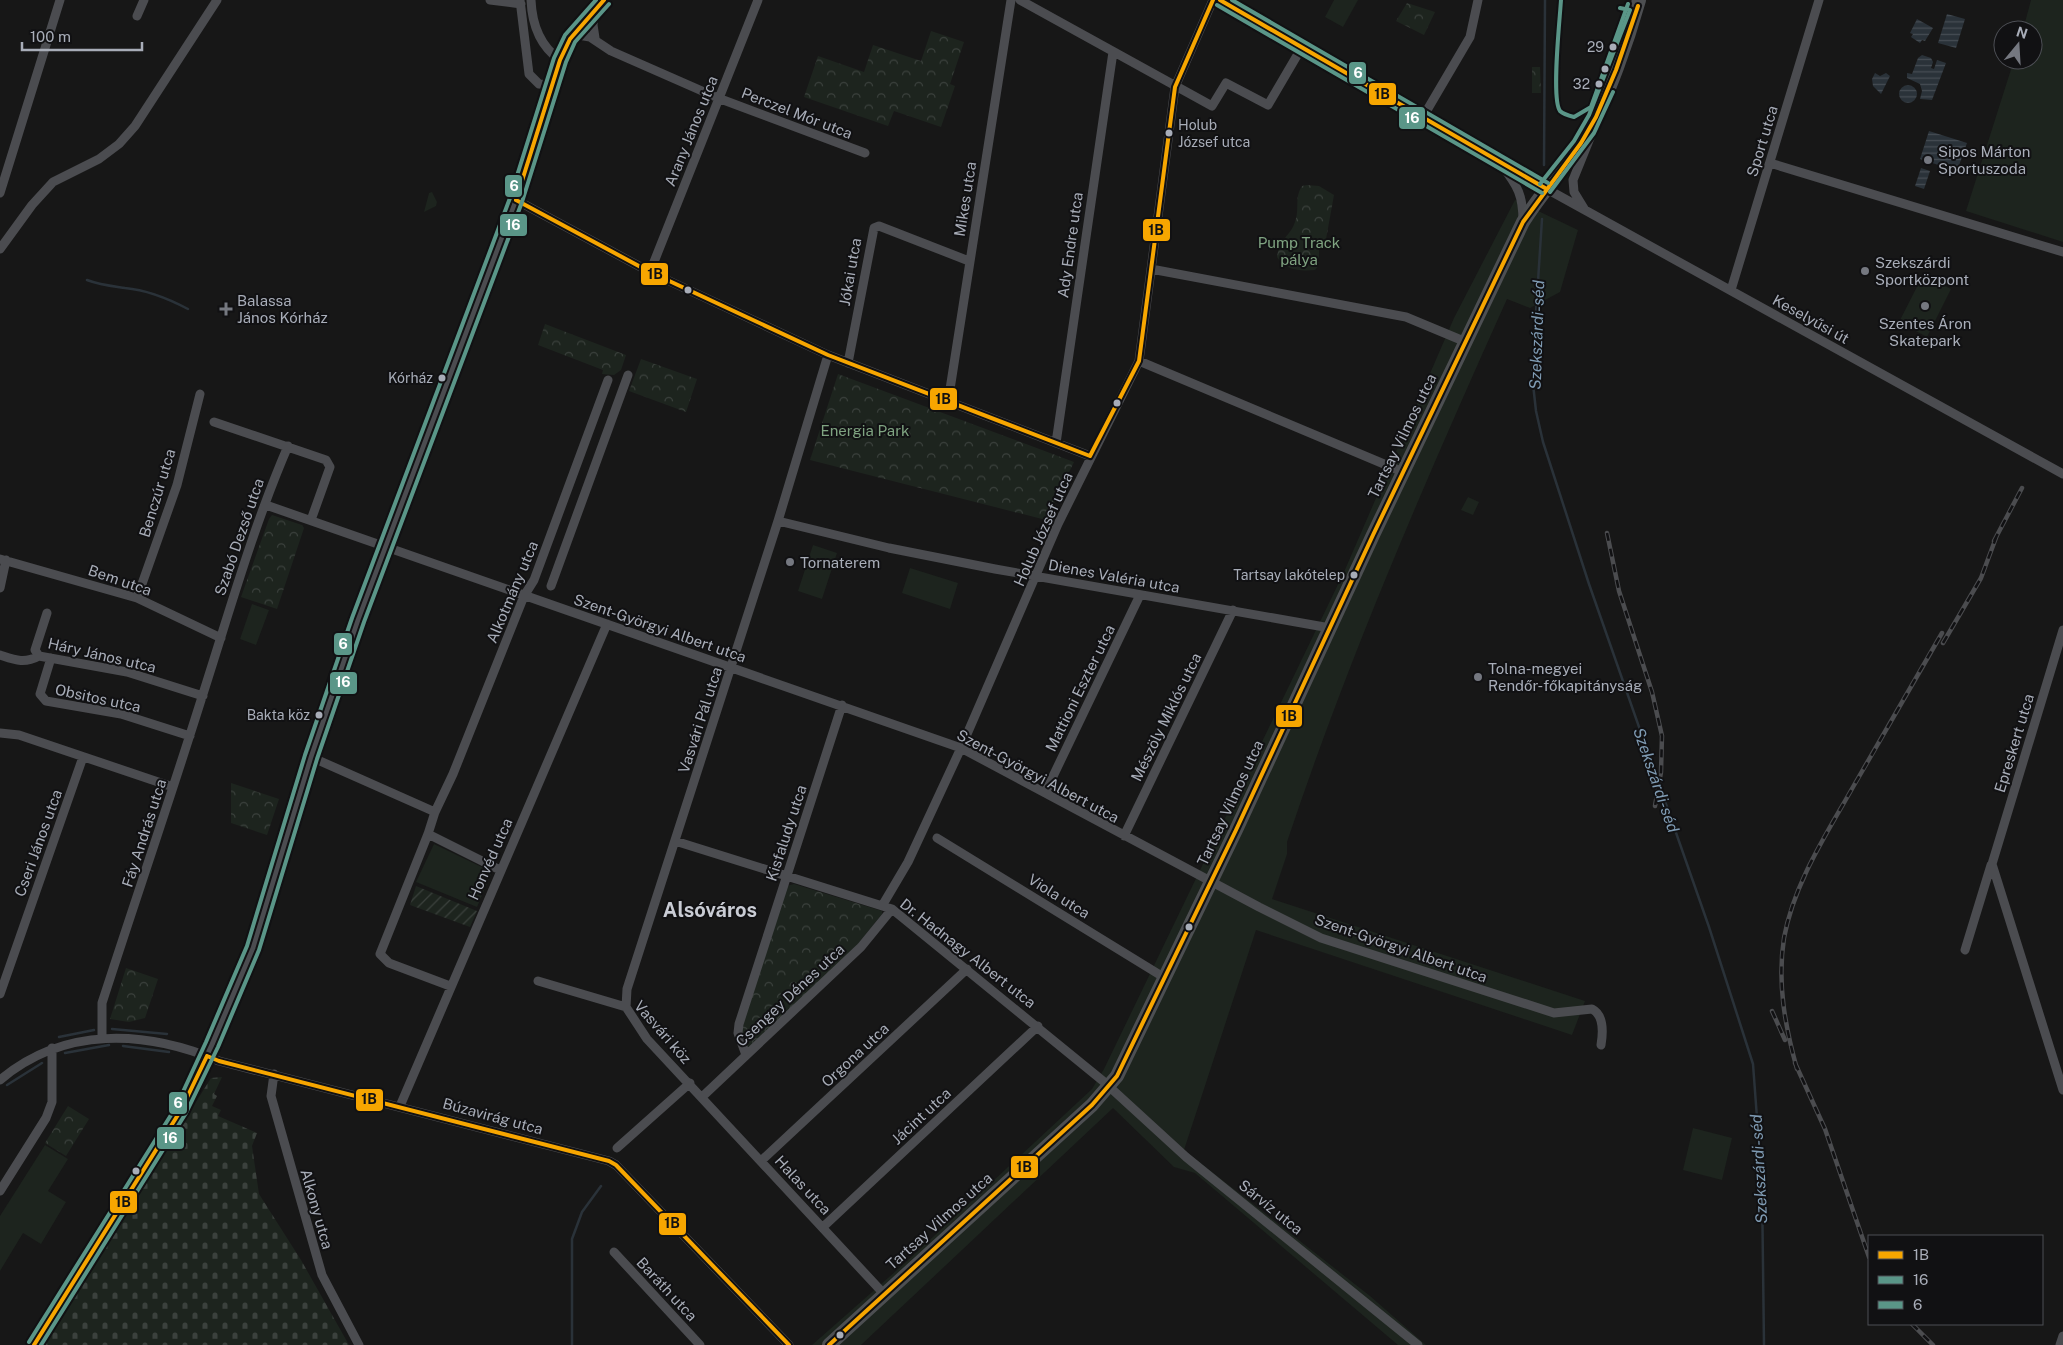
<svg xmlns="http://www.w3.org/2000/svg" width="2063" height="1345" font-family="'Public Sans',sans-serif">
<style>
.grass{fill:#1d241e}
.forest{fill:url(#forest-crowns)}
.cemetery{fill:url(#cemetery-stones)}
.garden{fill:url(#garden-furrows)}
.water{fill:url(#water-rules)}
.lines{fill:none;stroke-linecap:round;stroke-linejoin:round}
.stream{stroke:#2a3239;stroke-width:2.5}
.minor{stroke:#4b4c50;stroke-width:9}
.tertiary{stroke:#4b4c50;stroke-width:11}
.primary{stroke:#4d4f52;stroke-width:14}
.rail-casing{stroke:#4b4c4f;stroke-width:4.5}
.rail{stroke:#111113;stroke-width:2.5;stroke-dasharray:8;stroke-linecap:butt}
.bus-1-casing{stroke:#111113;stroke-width:8}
.bus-2-casing{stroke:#111113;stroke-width:8}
.bus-3-casing{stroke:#111113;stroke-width:8}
.bus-1{stroke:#f7a600;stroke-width:4}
.bus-2{stroke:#5a9688;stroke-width:4}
.bus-3{stroke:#5a9688;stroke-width:4}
.bus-dot{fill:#a8adb8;stroke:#111113;stroke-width:2}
.poi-dot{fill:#757880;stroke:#111113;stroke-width:2}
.labels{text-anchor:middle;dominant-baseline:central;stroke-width:4;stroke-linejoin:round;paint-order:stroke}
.bus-label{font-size:14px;fill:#a8adb8;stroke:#111113;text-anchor:end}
.street-label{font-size:15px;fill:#a8adb8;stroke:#111113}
.poi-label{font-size:15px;fill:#a8adb8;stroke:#111113;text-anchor:start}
.park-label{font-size:15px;fill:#7fa381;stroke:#111113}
.water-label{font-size:16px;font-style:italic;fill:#7f9bb3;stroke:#111113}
.district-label{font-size:20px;font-weight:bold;fill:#c9ccd4;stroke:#111113}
.line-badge{stroke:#111113;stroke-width:2}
.badge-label{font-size:14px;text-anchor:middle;font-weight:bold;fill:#fff}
.pale-badge-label{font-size:14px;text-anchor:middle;font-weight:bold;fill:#111}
</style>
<defs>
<pattern id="forest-crowns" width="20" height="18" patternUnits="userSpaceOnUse" patternTransform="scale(1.25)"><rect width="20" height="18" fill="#1d241e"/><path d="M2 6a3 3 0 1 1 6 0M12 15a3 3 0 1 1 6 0" fill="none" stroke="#3b413d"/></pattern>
<pattern id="cemetery-stones" width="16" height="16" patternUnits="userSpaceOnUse" patternTransform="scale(1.25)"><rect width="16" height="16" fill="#1d241e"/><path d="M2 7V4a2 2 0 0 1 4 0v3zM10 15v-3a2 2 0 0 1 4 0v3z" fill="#3b413d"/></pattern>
<pattern id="garden-furrows" width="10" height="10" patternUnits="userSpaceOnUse" patternTransform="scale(1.25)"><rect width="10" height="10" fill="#1d241e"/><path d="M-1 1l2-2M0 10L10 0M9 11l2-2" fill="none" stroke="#3b413d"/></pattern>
<pattern id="water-rules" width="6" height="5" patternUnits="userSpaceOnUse" patternTransform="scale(1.25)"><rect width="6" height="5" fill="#2a3239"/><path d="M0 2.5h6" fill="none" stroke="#464d54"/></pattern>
</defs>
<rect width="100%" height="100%" fill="#171717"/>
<path class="grass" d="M 1334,0 L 1358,0 L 1343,27 L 1325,17 Z
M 2031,0 L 2063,0 L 2063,242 L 1966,211 L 2014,60 L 2033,60 L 2033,30 L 2023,30 Z
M 432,192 L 437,202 L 436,206 L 424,212 L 429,193 Z
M 1515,200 L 1578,230 L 1560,292 L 1530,308 L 1507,299 C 1427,477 1349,656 1287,842 L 1287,854 L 1272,899 L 1585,1001 L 1572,1035 L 1256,930 L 1184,1150 L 1370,1296 L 1426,1345 L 1398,1345 L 1195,1173 L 1174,1167 L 1113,1108 L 861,1345 L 812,1345 L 905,1263 L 1092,1089 L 1104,1069 L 1344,572 L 1454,318 Z
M 1923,275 L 1951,289 L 1927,337 L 1899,322 Z
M 1468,497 L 1479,502 L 1473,515 L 1461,510 Z
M 813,545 L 837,553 L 822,599 L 798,591 Z
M 910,568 L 958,583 L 950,609 L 902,593 Z
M 252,604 L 269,610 L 256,645 L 240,639 Z
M 434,844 L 492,872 L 477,907 L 416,882 Z
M 1693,1128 L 1732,1138 L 1722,1180 L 1683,1170 Z
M 45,1145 L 68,1159 L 48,1191 L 66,1202 L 41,1244 L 23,1233 L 0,1271 L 0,1216 Z"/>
<path class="forest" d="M 1232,0 L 1238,0 L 1285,27 L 1283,30 Z
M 1407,3 L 1435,12 L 1424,35 L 1396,21 Z
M 931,31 L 964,42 L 950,84 L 955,86 L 941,127 L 894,111 L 888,126 L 804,97 L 818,56 L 864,72 L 873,45 L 921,61 Z
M 1532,67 L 1540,67 L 1541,93 L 1532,93 Z
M 1307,185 L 1319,186 L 1334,195 L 1326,239 L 1319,247 L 1319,265 L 1315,270 C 1300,271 1286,271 1277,257 C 1280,237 1290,237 1295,222 C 1300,209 1294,198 1302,186 Z
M 545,324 L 626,355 L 621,370 L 614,375 L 602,374 L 603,370 L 538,345 Z
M 641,359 L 697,379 L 686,412 L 629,391 Z
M 838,374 L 1074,462 L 1046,520 L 810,460 Z
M 272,515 L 302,525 L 304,528 L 277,609 L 241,597 L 269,519 Z
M 231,783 L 279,799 L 267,835 L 231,823 Z
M 794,884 L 882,911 L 882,914 L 853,950 L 747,1051 L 741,1031 L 744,1020 L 787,886 Z
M 126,968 L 158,979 L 145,1018 L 129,1022 L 110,1019 Z
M 68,1106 L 89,1119 L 66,1156 L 45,1143 Z"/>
<path class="cemetery" d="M 222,1077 L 214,1094 L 217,1096 L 212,1106 L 221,1110 L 218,1116 L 257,1133 L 252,1146 L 259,1194 L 301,1260 L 349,1345 L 44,1345 L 211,1078 Z"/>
<path class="garden" d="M 416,886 L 477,911 L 470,927 L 410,905 Z"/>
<path class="water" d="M 1947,14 L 1965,19 L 1956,48 L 1938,43 Z
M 1917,19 L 1933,28 L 1925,41 L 1922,40 L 1920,43 L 1911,37 L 1913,34 L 1910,33 Z
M 1922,55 L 1931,58 L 1933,62 L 1931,68 L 1934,69 L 1937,60 L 1946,63 L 1932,100 L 1920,99 L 1922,91 L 1920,84 L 1907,78 L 1907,73 L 1912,74 L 1918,58 Z
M 1875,73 L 1880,76 L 1886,73 L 1890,76 L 1881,94 L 1873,86 L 1872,79 Z
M1899 94a9 9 0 1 1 18 0a9 9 0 1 1-18 0Z
M 1929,131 L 1967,143 L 1957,171 L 1920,159 Z
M 1921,168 L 1930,171 L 1924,189 L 1915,186 Z"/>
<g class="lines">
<path class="stream" d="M 1544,165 L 1545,0
M 1542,219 L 1532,375 L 1536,411 L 1543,442 L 1589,584 L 1709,927 L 1753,1064 L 1762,1186 L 1764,1345
M 87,280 C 100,285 111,286 125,288 C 147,290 169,299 188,309
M 112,1029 L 167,1034
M 59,1037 L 94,1030
M 123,1046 L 169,1052
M 65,1053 L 109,1045
M 7,1085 L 42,1063
M 572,1345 L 572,1239 L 582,1212 L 601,1186"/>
<path class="minor" d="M 490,0 L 521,4
M 520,0 L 529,74 L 539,84 L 552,85
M 531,0 C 532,24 540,46 560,60
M 1020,0 L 1212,106 L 1226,83 L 1268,105 L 1302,47
M 1220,0 L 1545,188 L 2063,474
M 137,16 L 144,0
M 571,38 L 578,35 L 590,37 L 611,51 L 718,98 L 865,153
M 595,38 L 593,25 L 595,10
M 1423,117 L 1470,37 L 1478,0
M 1770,163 L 2063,252
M 1502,166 C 1518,186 1523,196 1523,221
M 0,193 L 60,0
M 516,200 L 650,272 L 828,355 L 1090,456
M 1585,210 L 1574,192 L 1573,180 L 1592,133
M 0,249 L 32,205 L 53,182 L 99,159 L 119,144 L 135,126 L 217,0
M 1151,269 L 1406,317 L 1466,342
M 650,272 L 758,0
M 1731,290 L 1819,0
M 1139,361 L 1403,472
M 848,363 L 874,228 L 879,226 L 969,261
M 948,402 L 1011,0
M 214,422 L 326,460 L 330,467 L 311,520
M 1056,443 L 1113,52
M 266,505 L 961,748 L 1259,907 L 1321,938 L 1554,1013 L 1592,1009 C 1604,1015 1603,1033 1601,1045
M 778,521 L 889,548 L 995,569 L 1330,628
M 0,559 L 137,598 L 221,638
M 551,586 L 628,375
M 0,588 L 6,560
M 137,598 L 177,485 L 200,394
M 47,613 L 35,650 L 39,656 L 127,672 L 203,696
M 2063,630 L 1992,864 L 2063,1090
M 0,655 C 15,660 24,664 39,656
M 51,658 L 40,694 L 46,701 L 121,714 L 190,736
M 0,733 L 19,735 L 173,787
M 311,757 L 435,812 L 428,834 L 380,954 L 389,963 L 450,986
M 1045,793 L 1140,595
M 435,812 L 453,774 L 524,596 L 534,580 L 608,380
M 428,834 L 500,870
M 1124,836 L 1233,610
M 937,838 L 1165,978
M 675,841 L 892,909 L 1103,1081 L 1186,1157 L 1418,1345
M 882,906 L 908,862 L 961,748 L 1058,524 L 1139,361 L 1175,87 L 1213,0
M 1965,950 L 1991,865
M 538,981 L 626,1007 L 647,1039 L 884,1294
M 0,994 L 83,757
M 626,1007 L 627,989 L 778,521 L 828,355
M 102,1037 L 102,1003 C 135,901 170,799 202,697 C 229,613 253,527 288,446
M 746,1055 L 738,1033 L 739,1024 L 842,705
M 274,1074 L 271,1096 L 322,1275 L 359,1345
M 0,1080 C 64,1026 145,1030 219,1061 L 609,1161 L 616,1165 L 789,1345
M 702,1097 L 861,947 L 892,909
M 400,1106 L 607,624
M 617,1148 L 690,1083
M 761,1161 L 967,969
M 0,1191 L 46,1118 L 52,1102 L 52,1048
M 823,1227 L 1038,1026
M 614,1252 L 700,1345
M 2060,1345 L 2063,1336"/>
<path class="tertiary" d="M 34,1345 L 181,1110 L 212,1045 L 253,948 L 311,757 L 358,620 L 516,200 L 560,60 L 570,39 L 604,0"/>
<path class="primary" d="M 829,1345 L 1092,1105 L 1117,1076 L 1236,830 L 1373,535 L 1523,222 C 1543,190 1569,163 1588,132 C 1608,98 1628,39 1639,0"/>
<g class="rail-casing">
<path id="rail" d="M 1607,533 L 1619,591 L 1652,692 L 1662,736 L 1661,772 L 1655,806
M 1994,541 L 2022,488
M 1943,643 L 1981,578 L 1997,535
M 1772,1011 L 1785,1040
M 1795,1063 L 1825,1129 L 1869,1257
M 1797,1069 C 1785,1026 1777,983 1784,938 C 1794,883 1826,835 1853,787 C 1883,736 1912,684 1942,633
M 1912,1324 L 1933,1345"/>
</g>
<use href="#rail" class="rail"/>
<g class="bus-1-casing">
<path id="bus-1" d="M 1220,0 L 1545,188
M 516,200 L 650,272 L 828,355 L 1090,456
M 516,200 L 560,60 L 570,39 L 604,0
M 1090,456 L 1139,361 L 1175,87 L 1213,0
M 207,1056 L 219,1061 L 609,1161 L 616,1165 L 789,1345
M 34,1345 L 181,1110 L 207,1056
M 829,1345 L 1092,1105 L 1117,1076 L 1236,830 L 1373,535 L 1523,222 L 1581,143 L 1596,117 L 1616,70 L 1638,6"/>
</g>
<g class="bus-2-casing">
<path id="bus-2" d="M 1561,0 C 1560,18 1551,99 1560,111 C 1563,114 1570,116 1574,117 L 1591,107 L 1628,4
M 1217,5 L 1542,193
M 1550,192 L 1594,133 L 1613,92
M 41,1345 L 186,1113 L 218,1047 L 259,950 L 317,759 L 364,622 L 522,202 L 566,62 L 575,42 L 609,4"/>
</g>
<g class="bus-3-casing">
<path id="bus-3" d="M 1232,0 L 1548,183
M 1540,184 L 1574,141 L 1589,115 L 1630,10 L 1620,8
M 29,1342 L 176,1107 L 206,1042 L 247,946 L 305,755 L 352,618 L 510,198 L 554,58 L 565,35 L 596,0"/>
</g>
<use href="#bus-1" class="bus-1"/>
<use href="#bus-2" class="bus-2"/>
<use href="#bus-3" class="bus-3"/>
</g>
<g class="bus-dot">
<circle cx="1613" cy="47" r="4.5"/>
<circle cx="1605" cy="69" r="4.5"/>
<circle cx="1599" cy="84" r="4.5"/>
<circle cx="1169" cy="133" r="4.5"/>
<circle cx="688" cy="290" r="4.5"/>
<circle cx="442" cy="378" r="4.5"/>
<circle cx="1117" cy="403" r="4.5"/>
<circle cx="1354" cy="575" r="4.5"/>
<circle cx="319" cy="715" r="4.5"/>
<circle cx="1189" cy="927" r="4.5"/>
<circle cx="136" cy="1171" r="4.5"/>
<circle cx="840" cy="1335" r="4.5"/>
</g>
<g class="poi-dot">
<circle cx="1928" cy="160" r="5"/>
<circle cx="1865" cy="271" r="5"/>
<circle cx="1925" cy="306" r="5"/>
<path d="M223.5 301.5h5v5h5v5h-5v5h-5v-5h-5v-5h5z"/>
<circle cx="790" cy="562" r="5"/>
<circle cx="1478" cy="677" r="5"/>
</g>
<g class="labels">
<g class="bus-label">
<text x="1604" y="47">29</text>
<text x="1590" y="84">32</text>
<text x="1178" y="125" text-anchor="start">Holub<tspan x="1178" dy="17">József utca</tspan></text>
<text x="433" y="378">Kórház</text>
<text x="1345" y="575">Tartsay lakótelep</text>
<text x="310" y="715">Bakta köz</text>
</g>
<g class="street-label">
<text transform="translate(797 113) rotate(21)">Perczel Mór utca</text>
<text transform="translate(691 131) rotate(-68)">Arany János utca</text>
<text transform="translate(1762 141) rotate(-73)">Sport utca</text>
<text transform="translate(965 199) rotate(-81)">Mikes utca</text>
<text transform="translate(1070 245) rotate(-82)">Ady Endre utca</text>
<text transform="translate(850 272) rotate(-80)">Jókai utca</text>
<text transform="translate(1811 319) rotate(29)">Keselyűsi út</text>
<text transform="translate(1402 436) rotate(-64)">Tartsay Vilmos utca</text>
<text transform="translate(157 493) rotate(-73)">Benczúr utca</text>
<text transform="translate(1043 529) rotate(-66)">Holub József utca</text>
<text transform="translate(239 537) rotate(-71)">Szabó Dezső utca</text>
<text transform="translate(1114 576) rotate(10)">Dienes Valéria utca</text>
<text transform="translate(120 580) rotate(19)">Bem utca</text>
<text transform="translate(512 592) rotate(-67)">Alkotmány utca</text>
<text transform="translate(660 628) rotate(19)">Szent-Györgyi Albert utca</text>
<text transform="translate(102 655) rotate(13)">Háry János utca</text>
<text transform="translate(1080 688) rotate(-64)">Mattioni Eszter utca</text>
<text transform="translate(98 698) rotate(12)">Obsitos utca</text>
<text transform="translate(1166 717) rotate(-64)">Mészöly Miklós utca</text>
<text transform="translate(700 720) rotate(-72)">Vasvári Pál utca</text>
<text transform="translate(2014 743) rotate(-73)">Epreskert utca</text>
<text transform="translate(1038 776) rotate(28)">Szent-Györgyi Albert utca</text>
<text transform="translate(1230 803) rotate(-65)">Tartsay Vilmos utca</text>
<text transform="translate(144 833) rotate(-72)">Fáy András utca</text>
<text transform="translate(786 833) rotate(-72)">Kisfaludy utca</text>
<text transform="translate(38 843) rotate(-70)">Cseri János utca</text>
<text transform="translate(490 859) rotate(-66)">Honvéd utca</text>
<text transform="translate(1059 896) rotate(32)">Viola utca</text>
<text transform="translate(1401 948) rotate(19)">Szent-Györgyi Albert utca</text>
<text transform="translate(968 953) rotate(38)">Dr. Hadnagy Albert utca</text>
<text transform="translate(790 995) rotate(-43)">Csengey Dénes utca</text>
<text transform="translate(663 1032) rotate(49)">Vasvári köz</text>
<text transform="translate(855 1055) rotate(-43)">Orgona utca</text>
<text transform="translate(493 1116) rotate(15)">Búzavirág utca</text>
<text transform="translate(921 1116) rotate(-43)">Jácint utca</text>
<text transform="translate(803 1185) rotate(47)">Halas utca</text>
<text transform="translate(1271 1207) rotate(39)">Sárvíz utca</text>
<text transform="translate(317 1209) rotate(74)">Alkony utca</text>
<text transform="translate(939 1221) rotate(-42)">Tartsay Vilmos utca</text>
<text transform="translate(667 1289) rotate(47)">Baráth utca</text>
</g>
<g class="poi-label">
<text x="1938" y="151">Sipos Márton<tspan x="1938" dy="17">Sportuszoda</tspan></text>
<text x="1875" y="262">Szekszárdi<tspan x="1875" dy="17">Sportközpont</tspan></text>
<text x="237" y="300">Balassa<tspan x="237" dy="17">János Kórház</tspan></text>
<text x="1925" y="323" text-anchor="middle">Szentes Áron<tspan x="1925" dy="17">Skatepark</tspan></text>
<text x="800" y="562">Tornaterem</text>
<text x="1488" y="668">Tolna-megyei<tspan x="1488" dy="17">Rendőr-főkapitányság</tspan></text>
</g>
<g class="park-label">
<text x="1299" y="242">Pump Track<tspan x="1299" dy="17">pálya</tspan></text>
<text x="865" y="430">Energia Park</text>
</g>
<g class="water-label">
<text transform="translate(1537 335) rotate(-88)">Szekszárdi-séd</text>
<text transform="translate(1656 780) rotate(71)">Szekszárdi-séd</text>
<text transform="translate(1759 1169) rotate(-93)">Szekszárdi-séd</text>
</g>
<g class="district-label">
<text x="710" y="910">Alsóváros</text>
</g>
</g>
<g class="line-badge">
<rect x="1348" y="61" width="19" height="24" rx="5" fill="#5a9688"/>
<rect x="1368" y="82" width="29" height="24" rx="5" fill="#f7a600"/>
<rect x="1398" y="106" width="28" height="24" rx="5" fill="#5a9688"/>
<rect x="504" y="174" width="19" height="24" rx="5" fill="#5a9688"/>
<rect x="499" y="213" width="29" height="24" rx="5" fill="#5a9688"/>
<rect x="1142" y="218" width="29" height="24" rx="5" fill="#f7a600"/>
<rect x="640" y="262" width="29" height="24" rx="5" fill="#f7a600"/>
<rect x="929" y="387" width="29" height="24" rx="5" fill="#f7a600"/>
<rect x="333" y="632" width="20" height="24" rx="5" fill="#5a9688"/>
<rect x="329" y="671" width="29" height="24" rx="5" fill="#5a9688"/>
<rect x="1275" y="704" width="28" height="24" rx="5" fill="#f7a600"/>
<rect x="355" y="1088" width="29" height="24" rx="5" fill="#f7a600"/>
<rect x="168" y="1091" width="20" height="24" rx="5" fill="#5a9688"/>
<rect x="156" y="1126" width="29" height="24" rx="5" fill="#5a9688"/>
<rect x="1010" y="1155" width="29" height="24" rx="5" fill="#f7a600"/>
<rect x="109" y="1190" width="29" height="24" rx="5" fill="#f7a600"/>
<rect x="658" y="1212" width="29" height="24" rx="5" fill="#f7a600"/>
</g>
<g class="badge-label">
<text x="1358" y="78">6</text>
<text x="1412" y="123">16</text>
<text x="514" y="191">6</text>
<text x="513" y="230">16</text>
<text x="343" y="649">6</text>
<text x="343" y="687">16</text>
<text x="178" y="1108">6</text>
<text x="170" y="1143">16</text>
</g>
<g class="pale-badge-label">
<text x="1382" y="99">1B</text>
<text x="1156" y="235">1B</text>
<text x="655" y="279">1B</text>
<text x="943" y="404">1B</text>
<text x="1289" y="721">1B</text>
<text x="369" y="1104">1B</text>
<text x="1024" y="1172">1B</text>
<text x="123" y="1207">1B</text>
<text x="672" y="1228">1B</text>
</g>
<rect x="1868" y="1235" width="175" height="90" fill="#111113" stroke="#4d4f55"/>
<rect x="1878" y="1251" width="25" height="8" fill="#f7a600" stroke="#4d4f55"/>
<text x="1913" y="1260" font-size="15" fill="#a8adb8">1B</text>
<rect x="1878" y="1276" width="25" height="8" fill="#5a9688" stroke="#4d4f55"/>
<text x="1913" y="1285" font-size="15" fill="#a8adb8">16</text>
<rect x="1878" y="1301" width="25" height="8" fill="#5a9688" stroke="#4d4f55"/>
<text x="1913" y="1310" font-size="15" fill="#a8adb8">6</text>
<g transform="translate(2018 45) rotate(18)"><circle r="24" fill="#111113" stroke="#4d4f55"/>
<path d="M0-4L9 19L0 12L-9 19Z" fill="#757880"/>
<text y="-8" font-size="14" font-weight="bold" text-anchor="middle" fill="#a8adb8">N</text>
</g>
<path d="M22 42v8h120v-8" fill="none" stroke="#a8adb8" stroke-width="2.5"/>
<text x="30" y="42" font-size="15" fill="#a8adb8" stroke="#111113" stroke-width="4" paint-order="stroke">100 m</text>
</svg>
